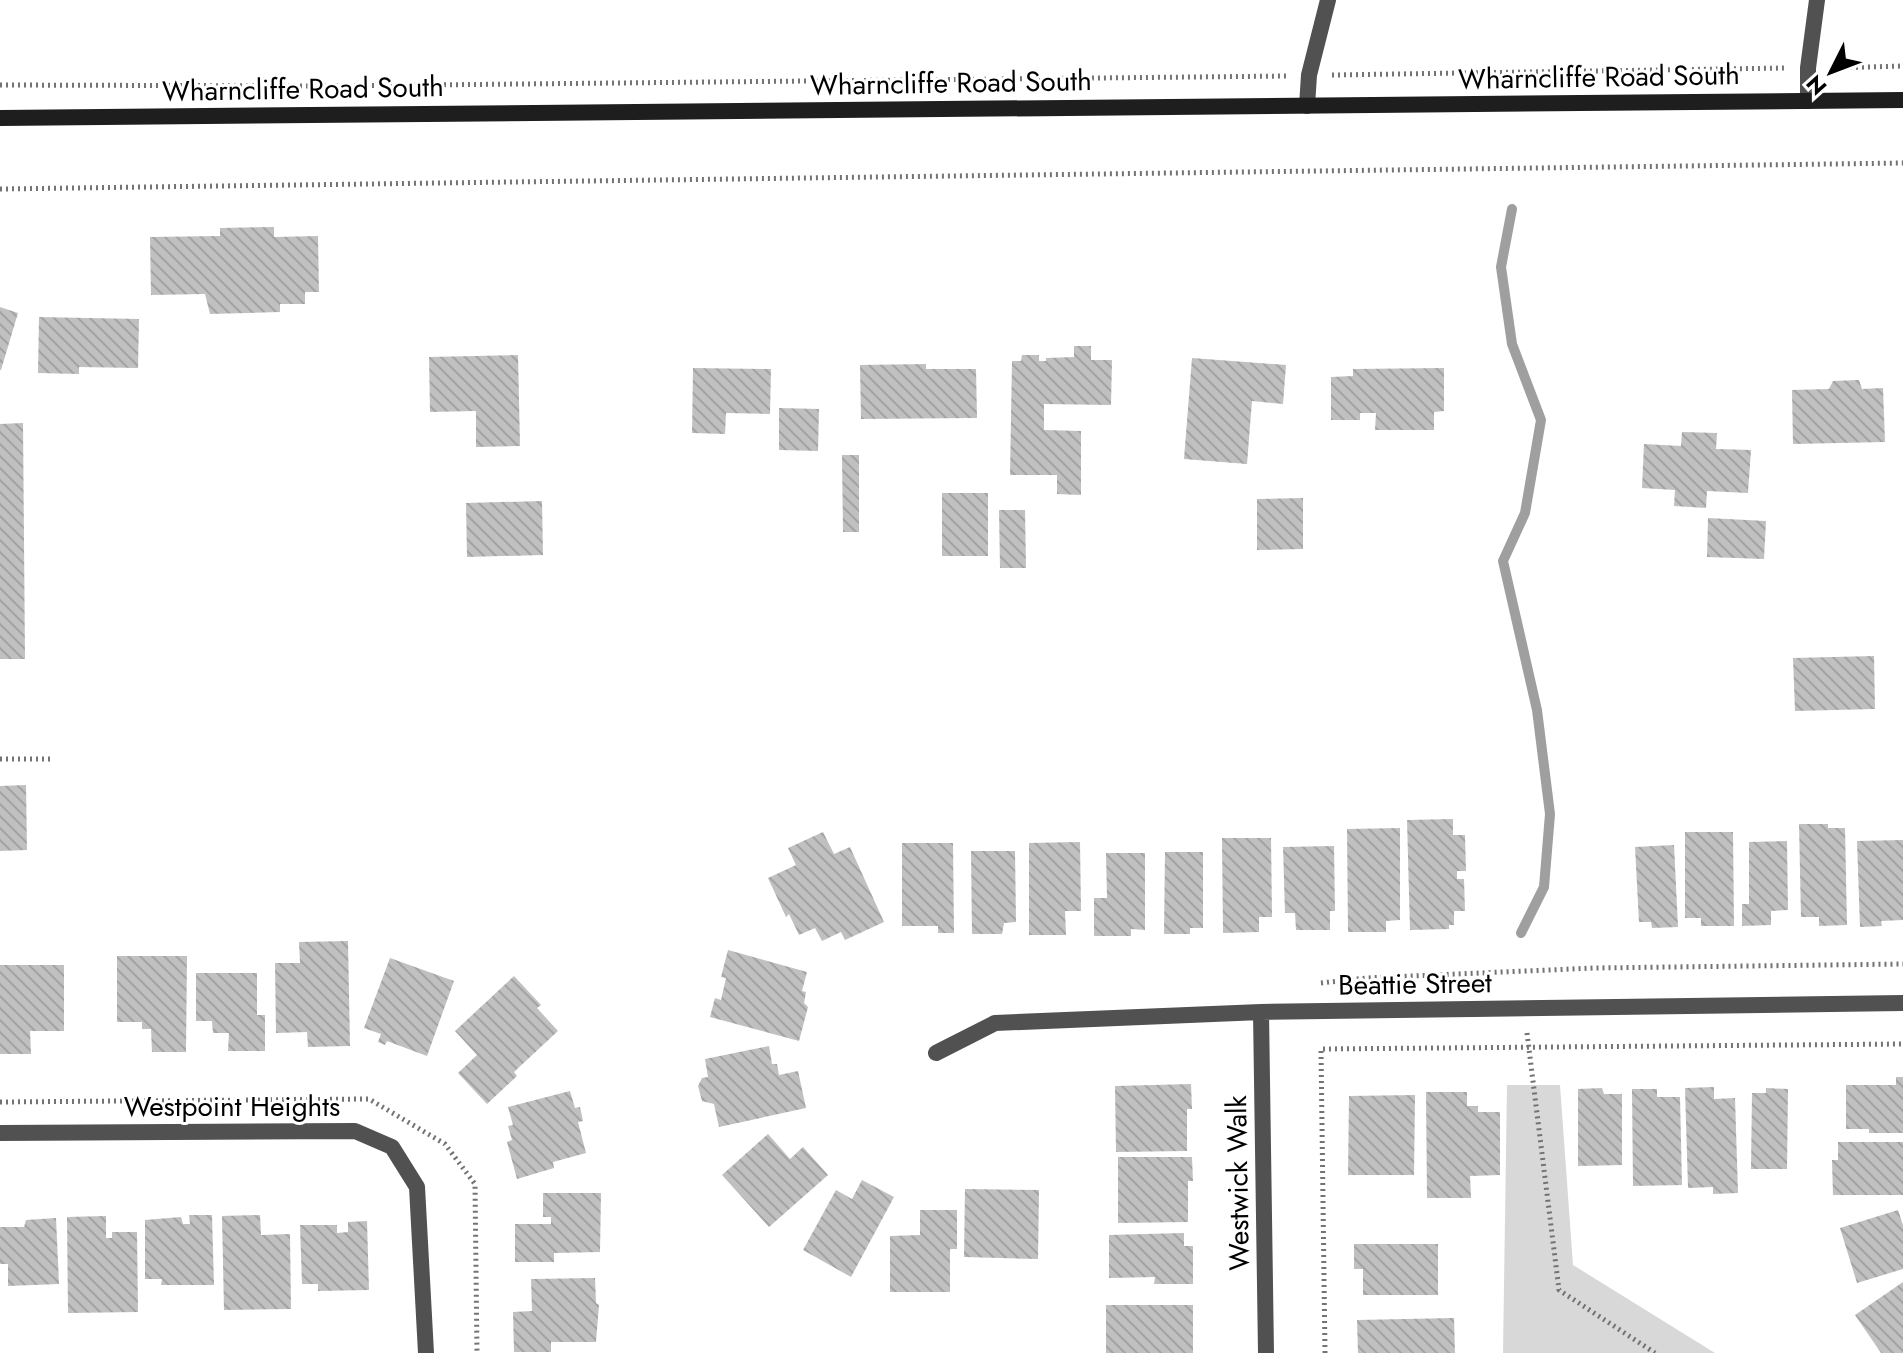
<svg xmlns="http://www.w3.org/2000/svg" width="1903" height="1353" font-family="Jost,sans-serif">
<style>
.green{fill:#d8d8d8}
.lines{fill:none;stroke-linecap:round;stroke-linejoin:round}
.stream{stroke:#9f9f9f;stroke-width:10}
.building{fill:url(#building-back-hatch)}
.path{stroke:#737373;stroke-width:5;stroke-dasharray:2 4;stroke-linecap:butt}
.lane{stroke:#515151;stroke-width:16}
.street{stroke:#515151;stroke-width:16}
.secondary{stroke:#1e1e1e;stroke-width:16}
.labels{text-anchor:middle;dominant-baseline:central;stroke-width:6;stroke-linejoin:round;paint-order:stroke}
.street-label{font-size:28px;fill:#000;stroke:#fff}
</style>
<defs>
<pattern id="building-back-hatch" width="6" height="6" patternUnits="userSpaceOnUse" patternTransform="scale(2)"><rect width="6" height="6" fill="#c0c0c0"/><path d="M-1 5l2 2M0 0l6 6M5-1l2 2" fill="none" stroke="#a3a3a3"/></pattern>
</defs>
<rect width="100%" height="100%" fill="#fff"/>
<path class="green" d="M 1507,1085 L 1560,1085 L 1573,1265 L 1715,1353 L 1503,1353 Z"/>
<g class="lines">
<path class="stream" d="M 1512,209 L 1501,267 L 1512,344 L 1541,420 L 1525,513 L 1503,561 L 1537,710 L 1550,814 L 1544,887 L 1521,933"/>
</g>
<path class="building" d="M 274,227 L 274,237 L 318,236 L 319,292 L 305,292 L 305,304 L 280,304 L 280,312 L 210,314 L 205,294 L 151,295 L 150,237 L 220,236 L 220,228 Z
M 0,307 L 18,313 L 1,370 L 0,370 Z
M 39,317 L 139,319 L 138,368 L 79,367 L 79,374 L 38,373 Z
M 1074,346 L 1091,346 L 1091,360 L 1112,360 L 1111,405 L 1044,404 L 1044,430 L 1081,431 L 1081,495 L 1057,494 L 1057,475 L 1010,475 L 1012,361 L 1021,361 L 1022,355 L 1039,355 L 1039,361 L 1046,361 L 1046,358 L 1074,357 Z
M 518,355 L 520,446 L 476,447 L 476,411 L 430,412 L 429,357 Z
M 1192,358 L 1286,365 L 1283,404 L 1252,401 L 1247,464 L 1184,459 Z
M 926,364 L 926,369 L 976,369 L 977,418 L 861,419 L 860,365 Z
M 693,368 L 771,369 L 770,414 L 726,413 L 725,434 L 692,433 Z
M 1444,368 L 1444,411 L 1434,412 L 1434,430 L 1375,430 L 1376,413 L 1360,413 L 1360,420 L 1331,420 L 1331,377 L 1353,376 L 1353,369 Z
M 1859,380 L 1862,389 L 1883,388 L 1885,442 L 1793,444 L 1792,390 L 1829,389 L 1833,381 Z
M 779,408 L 819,409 L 818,451 L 779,450 Z
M 23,423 L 25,659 L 0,659 L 0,424 Z
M 1682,432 L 1717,433 L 1716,449 L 1751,450 L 1748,493 L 1707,491 L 1706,508 L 1674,506 L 1675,490 L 1642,488 L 1644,444 L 1681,446 Z
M 842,455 L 859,455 L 859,532 L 843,532 Z
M 942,493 L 988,493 L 988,556 L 942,556 Z
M 1303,498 L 1303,549 L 1257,550 L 1257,499 Z
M 542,501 L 543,555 L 467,557 L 466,503 Z
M 999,510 L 1025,510 L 1026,568 L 1000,568 Z
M 1708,518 L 1766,521 L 1764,559 L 1707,557 Z
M 1874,656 L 1875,709 L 1795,711 L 1793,658 Z
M 26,785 L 27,850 L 0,851 L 0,786 Z
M 1453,819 L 1453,835 L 1465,835 L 1466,871 L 1457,871 L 1457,879 L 1464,879 L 1465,911 L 1454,911 L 1454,925 L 1449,925 L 1449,929 L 1410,930 L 1407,820 Z
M 1799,824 L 1828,824 L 1828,828 L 1845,828 L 1847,925 L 1819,926 L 1819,917 L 1801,917 Z
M 1400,828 L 1400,920 L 1386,921 L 1386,932 L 1348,932 L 1347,829 Z
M 823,832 L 834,854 L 850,847 L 884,922 L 845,940 L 841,932 L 822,941 L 815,928 L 799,935 L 789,914 L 786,917 L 768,878 L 796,865 L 788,848 Z
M 1685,832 L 1733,832 L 1734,926 L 1701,926 L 1701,918 L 1685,918 Z
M 1222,838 L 1271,838 L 1272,917 L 1259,917 L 1259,932 L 1223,933 Z
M 1903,840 L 1903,920 L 1881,921 L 1882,926 L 1860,927 L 1857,841 Z
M 1787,841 L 1788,910 L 1771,911 L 1771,925 L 1742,926 L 1742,904 L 1749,904 L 1749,842 Z
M 1080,842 L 1081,911 L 1065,911 L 1066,935 L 1029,935 L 1029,843 Z
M 902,843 L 953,843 L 954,933 L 938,933 L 938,926 L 902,926 Z
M 1674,845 L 1678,927 L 1652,928 L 1651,922 L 1639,922 L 1635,847 Z
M 1334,846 L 1335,911 L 1330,911 L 1330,930 L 1296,930 L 1295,913 L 1285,913 L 1283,847 Z
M 971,851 L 1015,851 L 1016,922 L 1004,923 L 1002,934 L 972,934 Z
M 1165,852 L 1203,852 L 1203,928 L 1190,928 L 1190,934 L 1164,934 Z
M 1106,853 L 1145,853 L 1145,930 L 1131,929 L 1131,936 L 1094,936 L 1094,898 L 1107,898 Z
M 348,941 L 350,1046 L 308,1047 L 307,1032 L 276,1033 L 275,963 L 300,963 L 299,942 Z
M 728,950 L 807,972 L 802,991 L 806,992 L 804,1003 L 808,1007 L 799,1041 L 710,1017 L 715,998 L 721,1000 L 726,978 L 721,977 Z
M 117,956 L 187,956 L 186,1052 L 152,1052 L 151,1029 L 142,1029 L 142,1022 L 117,1022 Z
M 390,958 L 454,981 L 427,1056 L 387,1041 L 385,1045 L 378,1042 L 381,1034 L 364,1028 Z
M 0,965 L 64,965 L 64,1031 L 30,1031 L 31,1054 L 0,1054 Z
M 196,973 L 257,973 L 257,1015 L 265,1015 L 265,1051 L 228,1051 L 229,1033 L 213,1033 L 212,1021 L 196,1021 Z
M 514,976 L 541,1005 L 537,1008 L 558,1031 L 514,1072 L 517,1076 L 487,1104 L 458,1073 L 477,1055 L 455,1031 Z
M 769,1046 L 772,1064 L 777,1064 L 779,1075 L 798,1071 L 806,1108 L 719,1127 L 714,1104 L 702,1101 L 698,1086 L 702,1078 L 708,1077 L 705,1059 Z
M 1896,1077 L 1903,1077 L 1903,1133 L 1869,1133 L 1869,1129 L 1846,1129 L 1846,1085 L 1896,1085 Z
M 1191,1084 L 1192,1109 L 1187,1109 L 1187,1151 L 1116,1152 L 1115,1086 Z
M 1714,1087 L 1714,1099 L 1735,1098 L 1738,1193 L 1713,1194 L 1713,1187 L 1688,1188 L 1685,1088 Z
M 1602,1088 L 1604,1094 L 1622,1094 L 1622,1165 L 1578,1166 L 1578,1089 Z
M 1766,1088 L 1788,1089 L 1787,1169 L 1751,1169 L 1752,1093 L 1766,1093 Z
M 1632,1089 L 1657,1089 L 1657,1097 L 1680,1097 L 1682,1185 L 1633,1186 Z
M 570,1091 L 575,1108 L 580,1107 L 583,1121 L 578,1122 L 586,1153 L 553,1162 L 554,1168 L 517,1179 L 507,1142 L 512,1140 L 508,1126 L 513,1125 L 508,1107 Z
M 1426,1092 L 1467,1092 L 1467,1106 L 1478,1106 L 1478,1112 L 1500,1112 L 1500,1175 L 1470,1176 L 1471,1198 L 1427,1198 Z
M 1415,1095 L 1414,1175 L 1348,1175 L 1349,1096 Z
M 768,1134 L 790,1159 L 803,1147 L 828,1175 L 769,1227 L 722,1175 Z
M 1838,1142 L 1903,1142 L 1903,1195 L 1833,1195 L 1832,1160 L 1838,1160 Z
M 1118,1157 L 1192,1157 L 1193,1181 L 1188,1181 L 1188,1222 L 1118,1223 Z
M 862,1180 L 894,1197 L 851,1277 L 803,1250 L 836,1190 L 852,1199 Z
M 965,1189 L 1039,1190 L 1038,1259 L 964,1257 Z
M 543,1193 L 601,1193 L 600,1252 L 554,1253 L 554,1262 L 515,1262 L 515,1224 L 551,1224 L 551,1217 L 543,1217 Z
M 920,1210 L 957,1210 L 957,1249 L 950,1249 L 950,1292 L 890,1292 L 890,1236 L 920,1235 Z
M 1898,1210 L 1903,1225 L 1903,1269 L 1857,1283 L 1840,1228 Z
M 189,1215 L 212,1215 L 214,1285 L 161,1285 L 162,1279 L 145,1279 L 145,1220 L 181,1217 L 183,1224 L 190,1224 Z
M 260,1215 L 261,1235 L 290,1234 L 291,1309 L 224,1310 L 222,1216 Z
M 106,1216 L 106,1238 L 112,1238 L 112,1232 L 137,1232 L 138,1312 L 68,1313 L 67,1217 Z
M 56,1218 L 59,1284 L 8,1286 L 8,1264 L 0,1264 L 0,1227 L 24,1227 L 26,1220 Z
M 367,1221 L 369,1290 L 318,1291 L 318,1284 L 302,1284 L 300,1225 L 337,1225 L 337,1233 L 348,1232 L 348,1222 Z
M 1184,1233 L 1184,1246 L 1193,1246 L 1193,1284 L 1154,1284 L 1155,1277 L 1109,1278 L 1109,1235 Z
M 1354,1244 L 1438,1244 L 1438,1295 L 1363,1295 L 1363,1269 L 1354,1269 Z
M 595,1278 L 596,1303 L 599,1305 L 596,1342 L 551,1342 L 551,1352 L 514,1352 L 513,1312 L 532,1311 L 531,1279 Z
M 1903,1282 L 1903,1353 L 1881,1353 L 1855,1315 Z
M 1106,1305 L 1193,1305 L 1193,1353 L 1106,1353 Z
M 1454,1318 L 1455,1353 L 1358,1353 L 1357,1320 Z"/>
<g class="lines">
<path class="path" d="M 1832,68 L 1903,66
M 1332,75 L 1786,68
M 0,85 L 330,86 L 1286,76
M 0,189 L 1903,163
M 0,759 L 52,759
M 1321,983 L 1366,978 L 1594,968 L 1903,964
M 1527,1033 L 1559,1290 L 1655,1353
M 0,1102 L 369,1099 L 445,1144 L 475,1184 L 477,1353
M 1325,1353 L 1321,1049 L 1903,1044"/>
<path class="lane" d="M 1808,101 L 1808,68 L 1817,0
M 1307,106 L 1309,75 L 1328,0"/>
<path class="street" d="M 1261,1012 L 1266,1353
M 936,1053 L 995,1023 L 1261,1012 L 1903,1003
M 0,1133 L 355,1131 L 392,1147 L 417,1187 L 426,1353"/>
<path class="secondary" d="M 0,118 L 1903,100"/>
</g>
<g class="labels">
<g class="street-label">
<text transform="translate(1599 77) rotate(-1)">Wharncliffe Road South</text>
<text transform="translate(951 83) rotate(-1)">Wharncliffe Road South</text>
<text transform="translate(303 89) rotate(-1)">Wharncliffe Road South</text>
<text transform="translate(1415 984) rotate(-1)">Beattie Street</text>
<text x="232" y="1106">Westpoint Heights</text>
<text transform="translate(1238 1183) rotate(-91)">Westwick Walk</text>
</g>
</g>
<g transform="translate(1831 72) rotate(228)" stroke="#ffffff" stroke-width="6" paint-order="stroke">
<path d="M0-6L14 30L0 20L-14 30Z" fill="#000000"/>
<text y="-12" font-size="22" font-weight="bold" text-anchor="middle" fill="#000000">N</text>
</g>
</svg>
